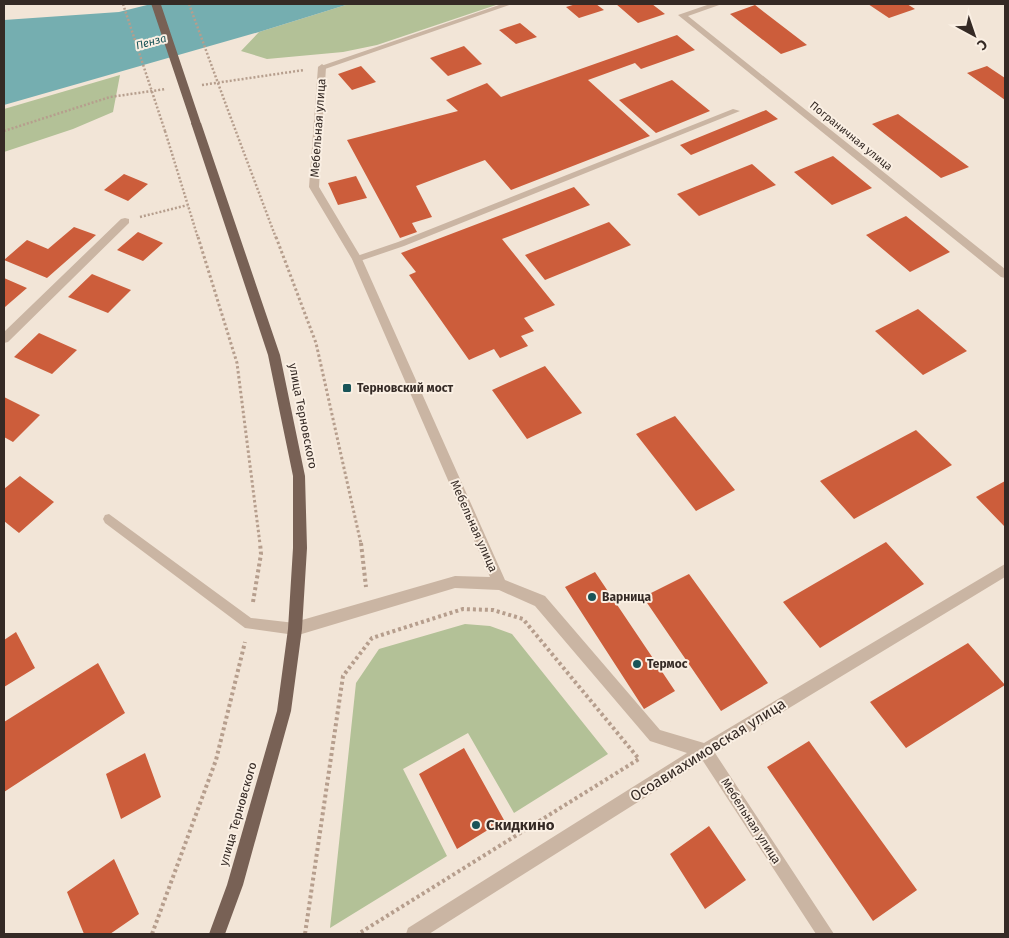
<svg xmlns="http://www.w3.org/2000/svg" width="1009" height="938" font-family="'Fira Sans',sans-serif">
<style>
.green{fill:#b3c197}
.water{fill:#75aeb0}
.building{fill:#cc5d3b}
.lines{fill:none;stroke-linecap:round;stroke-linejoin:round}
.path-far2{stroke:#b69e8d;stroke-width:2.5;stroke-dasharray:2 2;stroke-linecap:butt}
.path-far1{stroke:#b69e8d;stroke-width:3;stroke-dasharray:2.5 2.5;stroke-linecap:butt}
.path{stroke:#b69e8d;stroke-width:4;stroke-dasharray:3 3;stroke-linecap:butt}
.service{fill:#cab5a3;fill-rule:evenodd}
.minor{fill:#cab5a3;fill-rule:evenodd}
.primary{fill:#786155;fill-rule:evenodd}
.path-bridge{stroke:#b69e8d;stroke-width:2.5;stroke-dasharray:2 2;stroke-linecap:butt}
.primary-bridge{stroke:#786155;stroke-width:9}
.poi-dot{fill:#195458;stroke:#faefe3;stroke-width:2}
.labels{text-anchor:middle;dominant-baseline:central;stroke-width:4;stroke-linejoin:round;paint-order:stroke}
.far-water-label{font-size:11px;font-style:italic;fill:#195458;stroke:#faefe3}
.far-street-label{font-size:11px;fill:#352a25;stroke:#faefe3}
.street-label{font-size:12px;fill:#352a25;stroke:#faefe3}
.poi-label{font-size:12px;font-weight:bold;fill:#352a25;stroke:#faefe3;text-anchor:start}
.near-street-label{font-size:15px;fill:#352a25;stroke:#faefe3}
.near-poi-label{font-size:15px;font-weight:bold;fill:#352a25;stroke:#faefe3;text-anchor:start}
</style>
<rect width="100%" height="100%" fill="#f2e5d7"/>
<path class="green" d="M 349,4 L 499,4 L 377,45 L 343,52 L 267,59 L 241,51 L 259,32 Z
M 120,75 L 113,112 L 73,129 L 4,152 L 4,109 Z
M 465,624 L 490,626 L 512,634 L 608,754 L 514,813 L 468,733 L 403,769 L 447,856 L 330,928 L 356,683 L 379,649 Z"/>
<path class="water" d="M 151,4 L 349,4 L 259,32 L 4,105 L 4,20 L 119,12 Z"/>
<path class="building" d="M 576,4 L 596,4 L 604,10 L 579,18 L 566,7 Z
M 616,4 L 652,4 L 665,14 L 638,23 Z
M 868,4 L 907,4 L 915,9 L 889,18 Z
M 755,5 L 807,45 L 781,54 L 730,14 Z
M 520,23 L 537,37 L 516,44 L 499,30 Z
M 677,35 L 695,50 L 641,69 L 635,63 L 588,80 L 650,136 L 511,190 L 485,160 L 416,186 L 432,217 L 412,223 L 417,232 L 400,238 L 347,140 L 458,111 L 446,100 L 487,83 L 501,97 Z
M 464,46 L 482,64 L 448,76 L 430,58 Z
M 361,66 L 376,82 L 352,90 L 338,74 Z
M 987,66 L 1005,78 L 1005,100 L 967,73 Z
M 672,80 L 710,111 L 656,133 L 619,100 Z
M 766,110 L 778,119 L 691,155 L 680,145 Z
M 898,114 L 969,167 L 941,178 L 872,124 Z
M 833,156 L 872,188 L 832,205 L 794,172 Z
M 752,164 L 776,185 L 699,216 L 677,194 Z
M 124,174 L 148,184 L 128,201 L 104,190 Z
M 356,176 L 367,198 L 338,205 L 328,183 Z
M 574,187 L 590,205 L 502,239 L 555,305 L 524,318 L 534,331 L 521,336 L 528,346 L 500,358 L 494,349 L 469,360 L 409,275 L 416,272 L 401,253 Z
M 906,216 L 950,252 L 910,272 L 866,235 Z
M 609,222 L 631,245 L 545,280 L 525,255 Z
M 74,227 L 96,235 L 47,278 L 4,260 L 27,240 L 48,249 Z
M 138,232 L 163,243 L 143,261 L 117,250 Z
M 92,274 L 131,290 L 108,313 L 68,297 Z
M 4,278 L 27,288 L 5,307 L 4,307 Z
M 918,309 L 967,351 L 923,375 L 875,331 Z
M 39,333 L 77,350 L 52,374 L 14,357 Z
M 545,366 L 582,413 L 527,439 L 492,390 Z
M 4,397 L 40,415 L 13,442 L 4,437 Z
M 675,416 L 735,490 L 696,511 L 636,434 Z
M 916,430 L 952,465 L 854,519 L 820,481 Z
M 20,476 L 54,502 L 19,533 L 4,521 L 4,489 Z
M 1005,481 L 1005,527 L 976,497 Z
M 886,542 L 924,584 L 820,648 L 783,602 Z
M 595,572 L 675,691 L 644,709 L 565,587 Z
M 689,574 L 768,683 L 721,711 L 643,597 Z
M 16,632 L 35,668 L 4,687 L 4,640 Z
M 968,643 L 1005,685 L 906,748 L 870,702 Z
M 98,663 L 125,713 L 4,792 L 4,722 Z
M 809,741 L 917,890 L 873,921 L 767,767 Z
M 464,748 L 504,820 L 457,849 L 419,774 Z
M 145,753 L 161,797 L 121,819 L 106,774 Z
M 709,826 L 746,880 L 705,909 L 670,854 Z
M 114,859 L 139,914 L 110,934 L 84,934 L 67,892 Z"/>
<g class="lines">
<path class="path-far2" d="M 202,85 L 304,70
M 229,113 L 276,238
M 4,131 L 110,97 L 166,89
M 165,131 L 198,238
M 140,217 L 188,205"/>
<path class="path-far1" d="M 198,237 L 237,363 L 260,544
M 276,237 L 316,343 L 361,544"/>
<path class="path" d="M 361,543 L 366,587
M 253,602 L 261,554 L 260,543
M 152,934 L 216,760 L 245,642
M 305,934 L 343,676 L 372,638 L 463,609 L 493,610 L 523,619 L 639,759 L 358,934"/>
<path class="service" d="M 502,4 L 512,4 L 325,69 L 318,67 Z
M 733,109 L 740,111 L 404,246 L 357,262 L 352,259 L 354,257 L 398,242 Z
M 109,514 L 251,618 L 295,623 L 299,625 L 301,629 L 299,633 L 295,635 L 245,628 L 105,523 L 103,519 L 105,515 Z"/>
<path class="minor" d="M 710,4 L 722,4 L 688,16 L 1005,269 L 1005,278 L 1001,277 L 678,15 Z
M 322,64 L 326,67 L 319,187 L 362,259 L 505,580 L 545,596 L 660,730 L 704,743 L 1005,564 L 1005,577 L 715,753 L 834,934 L 816,934 L 703,761 L 429,934 L 406,934 L 408,928 L 687,753 L 650,741 L 535,606 L 499,590 L 455,588 L 295,636 L 290,634 L 288,629 L 290,624 L 295,622 L 455,576 L 490,577 L 352,259 L 309,187 L 318,67 Z
M 125,218 L 129,219 L 129,223 L 8,342 L 4,343 L 4,332 L 121,219 Z"/>
<path class="primary" d="M 196,120 L 201,123 L 280,355 L 305,476 L 307,548 L 302,629 L 291,711 L 243,885 L 225,934 L 209,934 L 227,885 L 277,711 L 288,629 L 293,548 L 293,476 L 268,355 L 191,123 Z"/>
<path class="path-bridge" d="M 123,4 L 165,131
M 189,4 L 229,113"/>
<path class="primary-bridge" d="M 156,4 L 196,123"/>
</g>
<g class="poi-dot">
<rect x="342" y="383" width="10" height="10" rx="2.5"/>
<circle cx="592" cy="597" r="5"/>
<circle cx="637" cy="664" r="5"/>
<circle cx="476" cy="825" r="5"/>
</g>
<g class="labels">
<g class="far-water-label">
<text transform="translate(151 42) rotate(-15)">Пенза</text>
</g>
<g class="far-street-label">
<text transform="translate(851 136) rotate(39)">Пограничная улица</text>
</g>
<g class="street-label">
<text transform="translate(318 128) rotate(-86)">Мебельная улица</text>
<text transform="translate(303 416) rotate(79)">улица Терновского</text>
<text transform="translate(474 526) rotate(66)">Мебельная улица</text>
<text transform="translate(238 814) rotate(-74)">улица Терновского</text>
<text transform="translate(751 821) rotate(57)">Мебельная улица</text>
</g>
<g class="poi-label">
<text x="357" y="388">Терновский мост</text>
<text x="602" y="597">Варница</text>
<text x="647" y="664">Термос</text>
</g>
<g class="near-street-label">
<text transform="translate(708 750) rotate(-32)">Осоавиахимовская улица</text>
</g>
<g class="near-poi-label">
<text x="486" y="825">Скидкино</text>
</g>
</g>
<rect width="1009" height="938" fill="none" stroke="#352a25" stroke-width="10"/>
<g transform="translate(974 35) rotate(140)" stroke="#faefe3" stroke-width="4" paint-order="stroke">
<path d="M0-4L9 19L0 12L-9 19Z" fill="#352a25"/>
<text y="-8" font-size="14" font-weight="bold" text-anchor="middle" fill="#352a25">С</text>
</g>
</svg>
